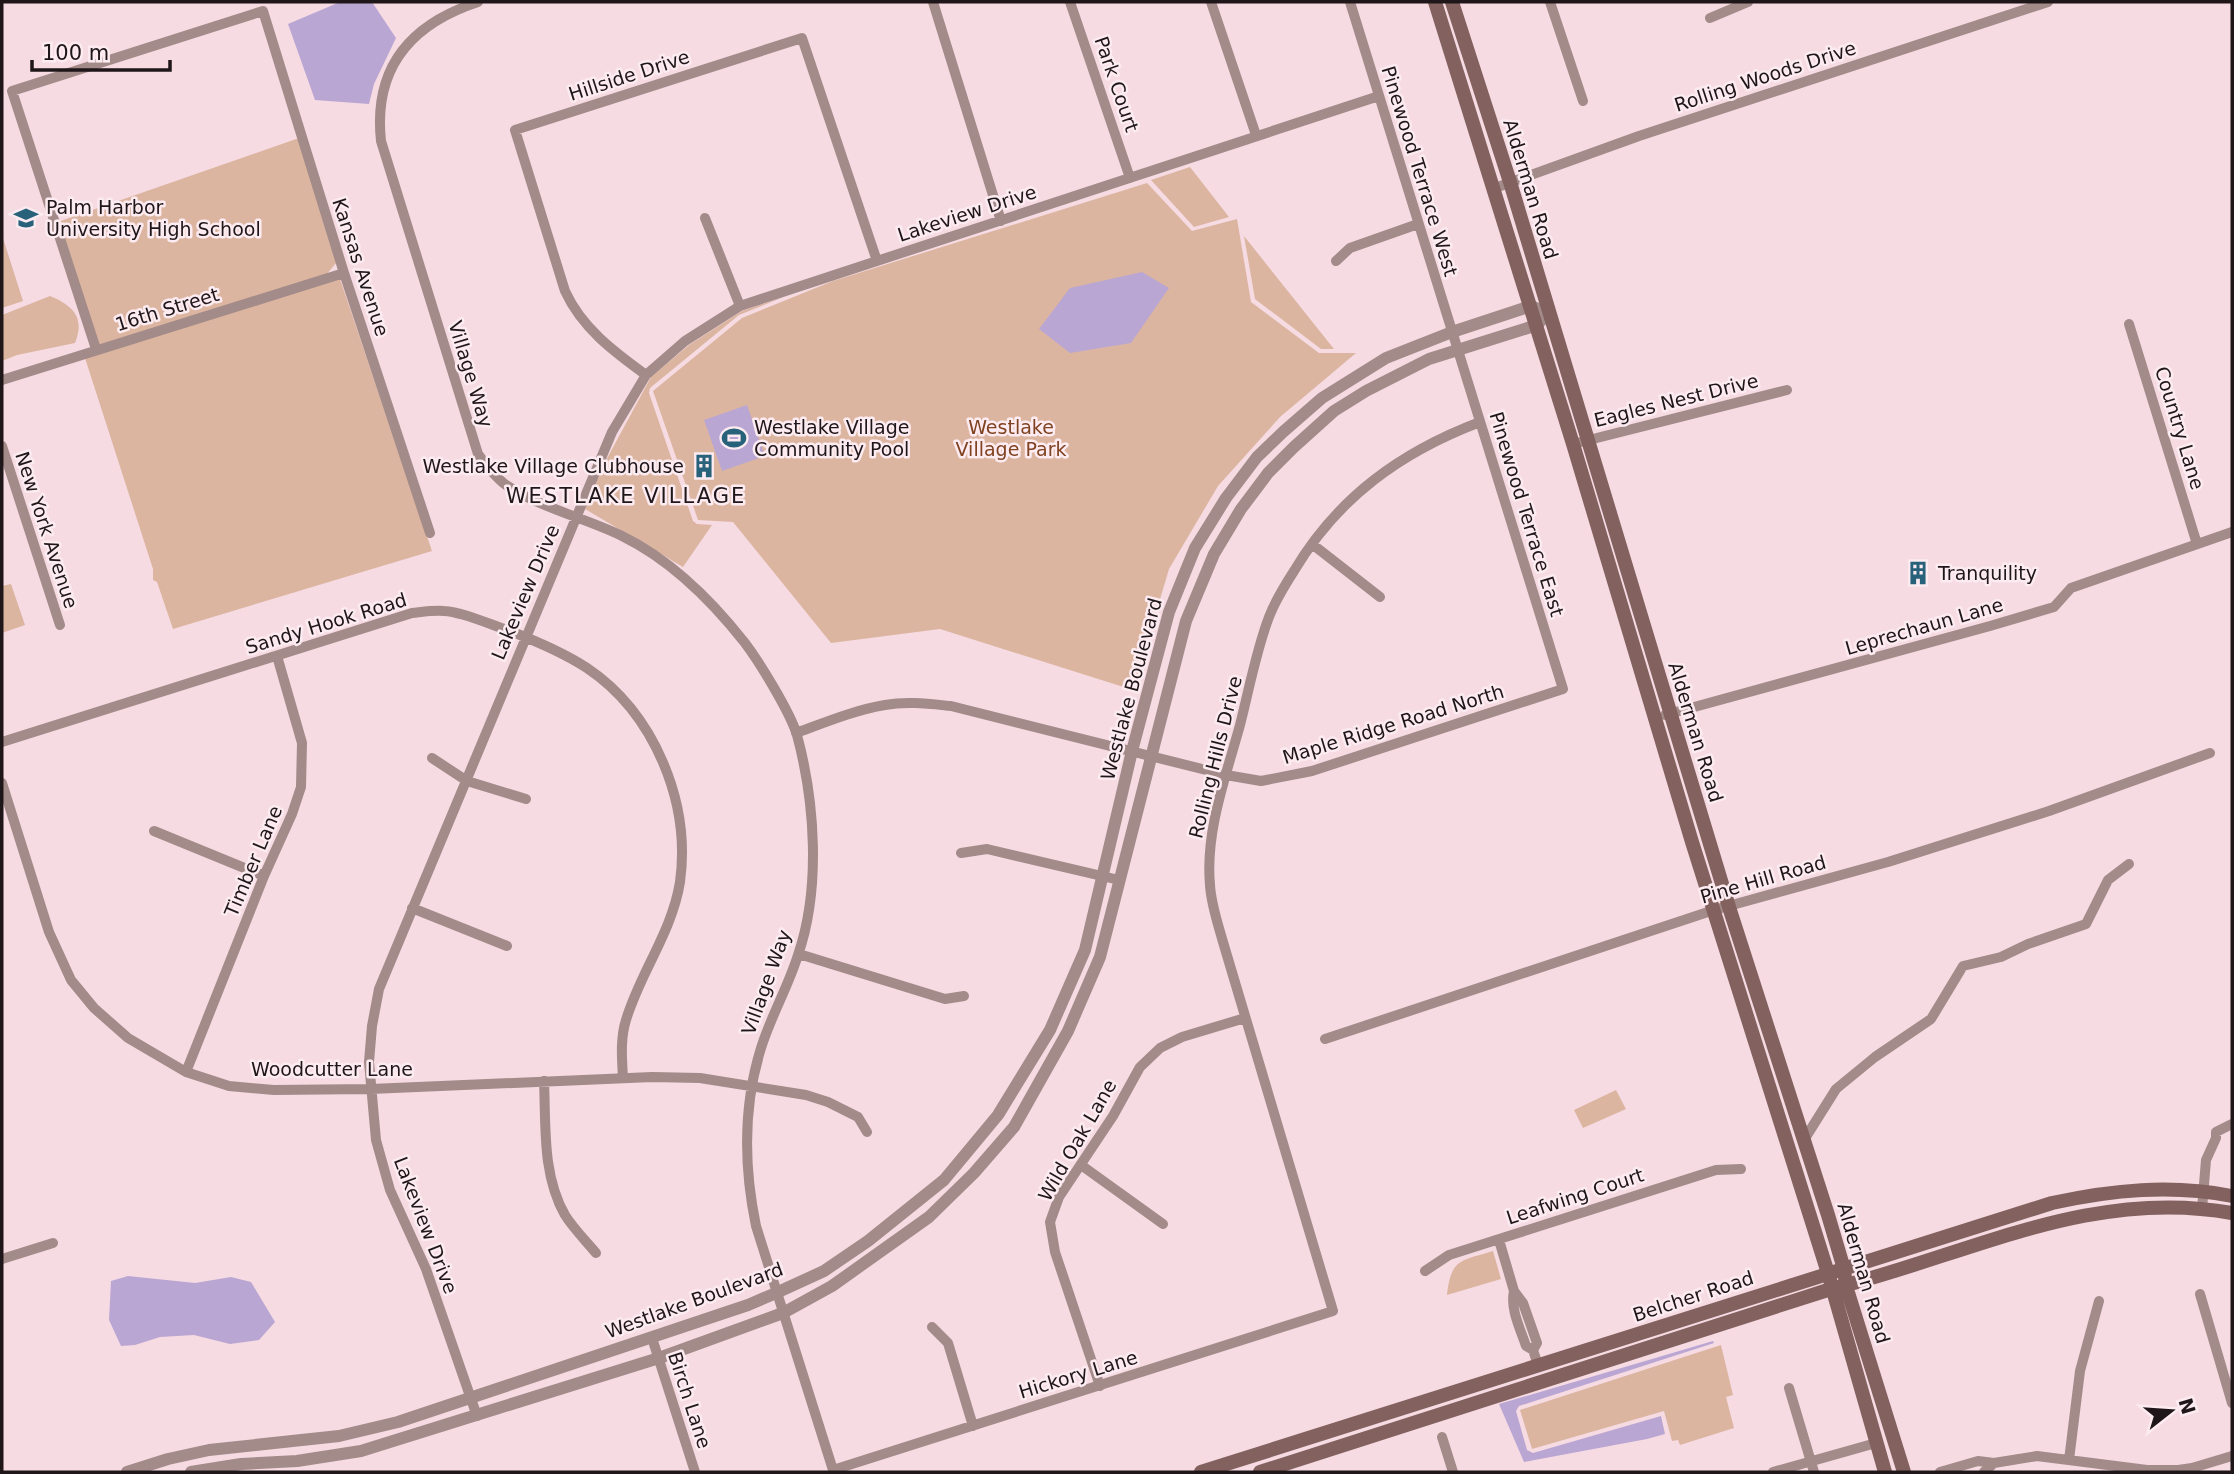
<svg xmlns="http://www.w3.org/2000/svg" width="2234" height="1474" font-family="'DejaVu Sans',sans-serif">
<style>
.green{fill:#dcb5a1}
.water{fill:#baa6d3}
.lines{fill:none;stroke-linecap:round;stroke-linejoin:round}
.minor{stroke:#a38b89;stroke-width:10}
.tertiary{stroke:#a38b89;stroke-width:12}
.secondary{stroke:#83615f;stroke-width:14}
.labels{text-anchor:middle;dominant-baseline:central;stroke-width:5;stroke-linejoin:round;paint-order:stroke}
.street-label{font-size:19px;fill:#1f1619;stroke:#fcebf0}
.poi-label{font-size:19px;fill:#1f1619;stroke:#fcebf0;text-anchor:start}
.park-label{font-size:19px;fill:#804321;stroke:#fcebf0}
.neighbourhood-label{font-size:21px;letter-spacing:2px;fill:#1f1619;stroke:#fcebf0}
</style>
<rect width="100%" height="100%" fill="#f6dbe3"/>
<path class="green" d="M 299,138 L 337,262 L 326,275 L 95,346 L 55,223 Z
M 1190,167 L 1229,217 L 1194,227 L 1151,180 Z
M 1147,183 L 1192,231 L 1237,219 L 1251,302 L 1319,353 L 1356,353 L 1280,417 L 1218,486 L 1169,569 L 1133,690 L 940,629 L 831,643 L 733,522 L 698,520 L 653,391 L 742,318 L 833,281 Z
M 2,235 L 23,301 L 2,308 Z
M 1244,236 L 1334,349 L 1321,349 L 1255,299 Z
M 340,279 L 432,551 L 173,629 L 157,582 L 153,580 L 153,569 L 85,358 Z
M 50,296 C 74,306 85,318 75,343 L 17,355 L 2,361 L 2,315 Z
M 786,296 L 739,315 L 650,388 L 649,393 L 693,521 L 697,524 L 712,525 L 683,567 L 585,509 L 604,464 L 651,377 L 689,345 L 742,311 Z
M 11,584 L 25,625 L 2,633 L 2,586 Z
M 1616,1090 L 1626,1109 L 1583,1128 L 1574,1110 Z
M 1493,1251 L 1501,1279 L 1447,1295 C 1451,1258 1461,1261 1493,1251 Z
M 1721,1345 L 1733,1395 L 1726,1397 L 1734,1428 L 1680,1445 L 1678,1440 L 1672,1441 L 1664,1411 L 1532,1449 L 1520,1410 Z"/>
<path class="water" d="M 340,2 L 372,2 L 396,38 L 374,84 L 369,104 L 315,100 L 288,24 Z
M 1142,272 L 1169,288 L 1131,343 L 1070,353 L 1039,329 L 1070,288 Z
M 747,405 L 765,456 L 722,471 L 704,420 Z
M 128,1276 L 195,1283 L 231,1277 L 251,1282 L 275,1322 L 259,1340 L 230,1344 L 194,1335 L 160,1337 L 135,1345 L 121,1346 L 109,1320 L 111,1281 Z
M 1713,1341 L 1714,1343 L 1519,1406 L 1516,1411 L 1527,1450 L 1533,1453 L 1661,1416 L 1665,1434 L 1647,1439 L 1524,1462 L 1499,1404 Z"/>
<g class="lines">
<path class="minor" d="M 478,2 C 411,24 373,67 381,141 L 478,454 C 486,465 495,477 506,485 C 541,508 585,518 622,536 C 671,560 712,601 745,643 C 760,663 790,712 797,735 C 815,802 821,888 798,955 C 788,987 771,1016 761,1048 C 743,1106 744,1168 756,1226 L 833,1470 L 1333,1311 L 1223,942 C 1218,924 1211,904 1210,885 C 1205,832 1226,776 1240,725 C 1249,690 1256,651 1269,617 C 1275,601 1285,585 1294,571 C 1338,497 1401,452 1480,422
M 933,2 L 1001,221
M 1070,2 L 1130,178
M 1211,2 L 1256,135
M 1550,2 L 1583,101
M 1710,18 L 1748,2
M 1495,188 L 1639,136 L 2048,2
M 705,218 L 740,306
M 1336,261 L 1350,248 L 1418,224
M 2129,324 L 2197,544
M 96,349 L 12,91 L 263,11 L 344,273 L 430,533
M 646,375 C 613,351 582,328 565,291 L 515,130 L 802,38 L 877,261
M 2,380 L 344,273
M 1573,444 L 1787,390
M 2,446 L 60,625
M 1312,544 L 1380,597
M 1665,715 L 1990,626 L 2054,607 L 2071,588 L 2232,532
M 796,733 C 826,722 855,710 885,705 C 907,701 930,704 951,706 L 1226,775 L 1261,781 L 1312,771 L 1563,689 L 1350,2
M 2,742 L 412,613 C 422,612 434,610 444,611 C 464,612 491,625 510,631 C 536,641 564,653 587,668 C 654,713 691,802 680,882 C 672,932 640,973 626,1020 C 620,1039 622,1059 623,1078
M 432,758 L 467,781 L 526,799
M 2,783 L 49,932 L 71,980 L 94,1008 L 128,1038 L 186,1072 L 229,1086 L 274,1090 L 371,1089 L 652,1077 L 700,1078 L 806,1095 L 828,1102 L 858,1117 L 867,1132
M 154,831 L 264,876
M 961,853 L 987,849 L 1119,880
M 412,908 L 507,946
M 799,954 L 945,999 L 964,996
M 1325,1039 L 1714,910 L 1888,862 L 2049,811 L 2210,753
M 186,1072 L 264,876 L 292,814 L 301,787 L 302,743 L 277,656
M 544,1081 C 546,1125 542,1175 565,1215 C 573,1228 586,1241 596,1253
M 1804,1140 L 1836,1089 L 1875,1057 L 1931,1019 L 1963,966 L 2001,957 L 2028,944 L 2086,924 L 2108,880 L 2129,864
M 1081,1165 L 1163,1224
M 2202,1209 L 2206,1160 L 2216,1138 L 2216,1132 L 2232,1124
M 1499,1240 L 1514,1291 C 1510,1309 1520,1328 1526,1346 L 1533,1350 L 1538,1365
M 2,1259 L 53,1243
M 1425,1271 L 1449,1255 L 1716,1170 L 1741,1169
M 1514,1291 L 1523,1303 L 1537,1343 L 1533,1350
M 2200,1294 L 2232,1403
M 932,1327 L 948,1343 L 973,1426
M 652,1338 L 695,1472
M 1100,1386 L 1055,1252 L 1050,1222 L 1059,1197 L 1113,1116 L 1140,1067 L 1160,1048 L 1182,1037 L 1245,1018
M 1789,1388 L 1814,1472
M 477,1416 L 426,1269 L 390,1190 L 376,1140 L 369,1062 L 372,1026 L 379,989 L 612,432 L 646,375 L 685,341 L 740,306 L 1379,96
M 1442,1437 L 1453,1472
M 2069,1460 L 2080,1371 L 2099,1301
M 1773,1472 L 1876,1443
M 1940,1472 L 1978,1461 L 1994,1463 L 2037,1456 L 2147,1470 L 2178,1470 L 2192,1468 L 2232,1456
M 1984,1472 L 1994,1463"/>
<path class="tertiary" d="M 127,1472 L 168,1459 L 209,1450 L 339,1436 L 398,1422 L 748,1305 L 776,1293 L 824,1271 L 868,1241 L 944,1180 L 998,1115 L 1050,1030 L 1085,950 L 1132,751 L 1169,612 L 1195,548 L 1226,498 L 1257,457 L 1283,432 L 1322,398 L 1386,358 L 1452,332 L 1531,306 L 1548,313 L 1537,325 L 1429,359 L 1366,391 L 1334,411 L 1294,447 L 1268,473 L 1241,509 L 1214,554 L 1186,621 L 1100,957 L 1068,1031 L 1014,1127 L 974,1173 L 929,1217 L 832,1286 L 783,1313 L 659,1358 L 361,1451 L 297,1461 L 241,1464 L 191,1472"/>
<path class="secondary" d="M 1435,2 L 1573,444 L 1692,842 L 1828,1273 L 1885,1472
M 1452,2 L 1510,182 L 1729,907 L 1828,1215 L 1844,1269 L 1846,1286 L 1904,1472
M 1201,1472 L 2052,1203 C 2112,1190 2171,1184 2232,1196
M 1260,1472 L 1831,1289 C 1966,1256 2090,1187 2232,1213"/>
</g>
<defs>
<g id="school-bare" transform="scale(1.89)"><path d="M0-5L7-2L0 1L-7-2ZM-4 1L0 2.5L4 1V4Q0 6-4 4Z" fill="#27627a" stroke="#fcebf0" stroke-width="2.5" paint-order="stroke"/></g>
<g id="stadium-bare" transform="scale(1.89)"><path d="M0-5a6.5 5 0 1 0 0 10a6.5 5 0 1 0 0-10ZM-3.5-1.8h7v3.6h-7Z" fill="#27627a" stroke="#fcebf0" stroke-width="2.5" paint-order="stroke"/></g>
<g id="building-bare" transform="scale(1.89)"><path d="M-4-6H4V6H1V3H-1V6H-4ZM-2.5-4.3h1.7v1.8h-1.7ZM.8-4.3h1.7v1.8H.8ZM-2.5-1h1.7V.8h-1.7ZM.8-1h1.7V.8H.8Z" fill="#27627a" stroke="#fcebf0" stroke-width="2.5" paint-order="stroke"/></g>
</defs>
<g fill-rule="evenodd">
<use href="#school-bare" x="26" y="218"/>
<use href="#stadium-bare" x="734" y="438"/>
<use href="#building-bare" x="704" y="466"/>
<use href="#building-bare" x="1918" y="573"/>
</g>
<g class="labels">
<g class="street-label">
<text transform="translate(629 75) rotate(-18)">Hillside Drive</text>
<text transform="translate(1765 76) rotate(-18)">Rolling Woods Drive</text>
<text transform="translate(1117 84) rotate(71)">Park Court</text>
<text transform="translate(1420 171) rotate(73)">Pinewood Terrace West</text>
<text transform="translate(1531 189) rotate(73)">Alderman Road</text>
<text transform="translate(967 213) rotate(-18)">Lakeview Drive</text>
<text transform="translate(361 267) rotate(72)">Kansas Avenue</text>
<text transform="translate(167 309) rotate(-17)">16th Street</text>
<text transform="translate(471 374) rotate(73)">Village Way</text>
<text transform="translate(1676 400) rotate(-14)">Eagles Nest Drive</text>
<text transform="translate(2180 428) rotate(73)">Country Lane</text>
<text transform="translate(1527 514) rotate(73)">Pinewood Terrace East</text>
<text transform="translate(47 530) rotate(72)">New York Avenue</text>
<text transform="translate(525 592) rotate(-67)">Lakeview Drive</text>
<text transform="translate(326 623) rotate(-17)">Sandy Hook Road</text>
<text transform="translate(1924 626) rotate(-16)">Leprechaun Lane</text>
<text transform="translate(1131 689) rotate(-75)">Westlake Boulevard</text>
<text transform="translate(1393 724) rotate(-17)">Maple Ridge Road North</text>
<text transform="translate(1696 732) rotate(73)">Alderman Road</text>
<text transform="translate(1215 757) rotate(-76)">Rolling Hills Drive</text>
<text transform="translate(253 861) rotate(-67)">Timber Lane</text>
<text transform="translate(1763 879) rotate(-16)">Pine Hill Road</text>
<text transform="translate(766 982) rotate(-70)">Village Way</text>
<text x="332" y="1069">Woodcutter Lane</text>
<text transform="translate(1077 1140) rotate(-60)">Wild Oak Lane</text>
<text transform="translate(1575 1196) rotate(-18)">Leafwing Court</text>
<text transform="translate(426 1225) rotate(69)">Lakeview Drive</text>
<text transform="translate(1864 1273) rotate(74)">Alderman Road</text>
<text transform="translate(1693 1296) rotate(-18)">Belcher Road</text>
<text transform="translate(694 1300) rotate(-20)">Westlake Boulevard</text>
<text transform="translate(1078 1374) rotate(-17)">Hickory Lane</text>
<text transform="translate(690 1400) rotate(72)">Birch Lane</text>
</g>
<g class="poi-label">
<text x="46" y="207">Palm Harbor<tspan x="46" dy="22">University High School</tspan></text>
<text x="754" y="427">Westlake Village<tspan x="754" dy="22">Community Pool</tspan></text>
<text x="684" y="466" text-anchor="end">Westlake Village Clubhouse</text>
<text x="1938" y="573">Tranquility</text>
</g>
<g class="park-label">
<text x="1011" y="427">Westlake<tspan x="1011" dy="22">Village Park</tspan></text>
</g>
<g class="neighbourhood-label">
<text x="626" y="496">WESTLAKE VILLAGE</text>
</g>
</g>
<rect width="2234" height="1474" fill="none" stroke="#1f1619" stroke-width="7"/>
<g transform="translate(2171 1411) rotate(73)" stroke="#fcebf0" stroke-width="5" paint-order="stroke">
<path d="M0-5L12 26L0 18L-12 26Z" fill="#1f1619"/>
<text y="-10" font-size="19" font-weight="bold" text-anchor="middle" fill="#1f1619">N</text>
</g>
<path d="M32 60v10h138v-10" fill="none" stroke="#1f1619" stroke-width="3.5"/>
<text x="42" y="60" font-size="21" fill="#1f1619" stroke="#fcebf0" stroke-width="5" paint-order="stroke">100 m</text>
</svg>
